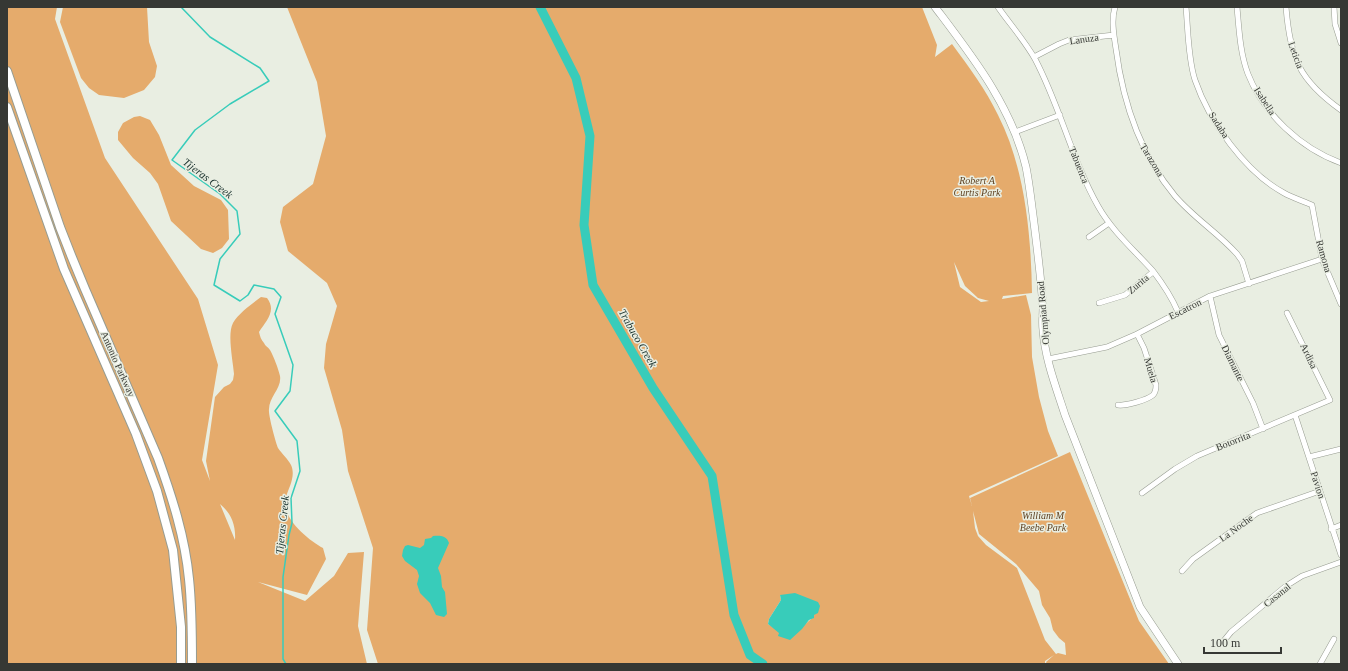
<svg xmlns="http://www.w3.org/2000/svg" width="1348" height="671" font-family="'Times New Roman',serif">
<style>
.green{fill:#e5ab6c;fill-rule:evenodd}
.water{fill:#38ccba}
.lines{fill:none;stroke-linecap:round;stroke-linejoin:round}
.stream{stroke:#38ccba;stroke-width:1.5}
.river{stroke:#38ccba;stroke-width:9}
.minor-casing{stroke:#979c91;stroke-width:6}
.secondary-casing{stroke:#979c91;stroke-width:8}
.primary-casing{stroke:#979c91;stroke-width:10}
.minor{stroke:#fff;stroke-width:5}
.secondary{stroke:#fff;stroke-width:7}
.primary{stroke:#fff;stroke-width:8}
.labels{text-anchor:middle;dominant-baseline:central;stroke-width:3;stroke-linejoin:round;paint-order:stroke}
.street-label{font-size:10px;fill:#363834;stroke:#e9eee2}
.park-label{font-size:10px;font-style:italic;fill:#5f4222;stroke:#e9eee2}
.water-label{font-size:11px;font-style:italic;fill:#19312d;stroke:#e9eee2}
</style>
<rect width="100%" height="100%" fill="#e9eee2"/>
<path class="green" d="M 7,7 L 57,7 L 55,19 L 105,158 L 198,299 L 218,365 L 202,460 L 210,481 L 206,461 L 215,397 L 224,387 L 230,384 L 233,380 L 234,374 C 233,361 227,334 233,323 C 239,313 252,304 261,297 L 267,298 C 277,311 266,321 259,332 C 260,336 261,340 264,343 C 265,346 268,347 270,350 C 274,357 278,368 280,376 C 282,388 269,397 269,409 C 268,415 276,443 278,448 C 282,454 288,459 291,465 C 296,476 289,487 286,497 C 279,516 308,540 323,548 L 326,559 L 307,595 L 258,582 L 305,601 L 334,576 L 348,553 L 364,552 L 358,626 L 367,664 L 7,664 ZM 220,504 C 231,513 236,525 235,540 Z
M 63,7 L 147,7 L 149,42 L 157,66 L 155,77 L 144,90 L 124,98 L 99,95 L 89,88 L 81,78 L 60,22 Z
M 287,7 L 922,7 L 937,45 L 935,57 L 952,44 C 969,67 986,90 998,115 C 1025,168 1031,234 1032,293 L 1003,296 L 1002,299 L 1026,295 L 1031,315 L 1032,357 L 1039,397 L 1048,431 L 1058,456 L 969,496 L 972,506 L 970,498 L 1070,452 L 1139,621 L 1169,664 L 1047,664 L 1046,662 L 1054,655 L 1045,661 L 1045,664 L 378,664 L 367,630 L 373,548 L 348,471 L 342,430 L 324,368 L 326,344 L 337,306 L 327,283 L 288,251 L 280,222 L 283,207 L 313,184 L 326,136 L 317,82 ZM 954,262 L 965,286 L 978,298 L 989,301 L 981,302 L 960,287 ZM 973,511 L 979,534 L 1016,564 L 1039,591 L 1042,605 L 1050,618 L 1053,630 L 1059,638 L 1065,643 L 1066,655 L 1058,653 L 1056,654 L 1045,640 L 1017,568 L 986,545 L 978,536 L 975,528 ZM 780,595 L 786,595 L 813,618 C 810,619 793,636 790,639 L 768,624 L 769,619 L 781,600 Z
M 140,116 L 150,120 L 159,135 L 171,165 L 194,186 L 221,200 L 228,210 L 229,239 L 222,248 L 213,253 L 201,249 L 171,221 L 158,184 L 150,173 L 133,158 L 118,140 L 118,132 L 123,123 L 134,117 Z"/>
<path class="water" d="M 433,536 C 440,535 447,536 449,543 L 438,568 L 441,576 L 442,587 L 445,592 L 447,614 L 444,617 L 436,615 L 430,603 L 420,593 L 417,584 L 419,576 L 417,570 L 405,561 L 402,556 L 403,550 L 405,546 L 408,545 L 420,548 L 424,545 L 425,539 L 431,538 Z
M 795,593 L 818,602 L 820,606 L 818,613 L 814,615 L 814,618 L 809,620 L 802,629 L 790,640 L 778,636 L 779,633 L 768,624 L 769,619 L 781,600 L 780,595 Z"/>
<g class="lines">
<path class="stream" d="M 181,7 L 210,37 L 260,68 L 269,81 L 230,104 L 195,130 L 172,160 L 220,194 L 237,211 L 240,234 L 220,259 L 214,285 L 240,301 L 248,295 L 254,285 L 274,289 L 281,297 L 275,314 L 293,365 L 290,391 L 275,411 L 297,441 L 300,471 L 291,498 L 292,523 L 289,535 L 283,577 L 283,659 L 286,664"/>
<path class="river" d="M 540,7 L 576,78 L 590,136 L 584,225 L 593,285 L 653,388 L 712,476 L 734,615 L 750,655 L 763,664"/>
<g class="minor-casing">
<path id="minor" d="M 998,7 C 1009,23 1025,41 1035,59 C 1060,106 1072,160 1098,206 C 1112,231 1134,250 1153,271 C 1163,284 1172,298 1178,312
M 1115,7 C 1111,20 1114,36 1116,49 C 1123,103 1140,154 1175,196 C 1194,218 1218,233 1237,254 L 1242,261 L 1249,284
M 1186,7 C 1188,29 1188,59 1195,80 C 1209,121 1245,172 1284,193 C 1293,198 1303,201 1312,205 L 1322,259 L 1341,304
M 1237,7 C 1239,29 1240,53 1248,74 C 1264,114 1300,148 1341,163
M 1286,7 C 1290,58 1299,80 1341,110
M 1334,7 L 1335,24 L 1341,43
M 1034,57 L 1059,44 L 1069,40 L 1114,35
M 1015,132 L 1060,115
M 1089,237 L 1109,223
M 1210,296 L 1219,335 L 1253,403 L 1263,429
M 1099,303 L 1125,295 L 1153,272
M 1048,359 L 1107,347 L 1137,334 L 1210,296 L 1322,259
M 1118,405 C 1126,406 1147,400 1153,395 C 1156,392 1156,389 1156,385 L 1144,348 L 1137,334
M 1295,415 L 1341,555
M 1309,457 L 1341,449
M 1142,493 L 1175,469 L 1197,456 L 1330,400 L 1287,313
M 1331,529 L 1341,525
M 1182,571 L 1193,559 L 1257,513 L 1320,491
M 1222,643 L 1231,632 L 1286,586 L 1302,576 L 1341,562
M 1320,664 L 1334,639"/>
</g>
<g class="secondary-casing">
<path id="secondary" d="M 935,7 C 972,56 1011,105 1026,167 C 1029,182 1031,199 1033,215 C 1037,246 1041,277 1043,308 C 1043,315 1042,323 1043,330 C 1045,359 1056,387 1065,415 L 1140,607 L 1178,664"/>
</g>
<g class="primary-casing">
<path id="primary" d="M 7,71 L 60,227 L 71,255 L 85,289 L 158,458 C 172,497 185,537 189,579 C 192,607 192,636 192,664
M 7,107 L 64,269 L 136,434 L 157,491 L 173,550 L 181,627 L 181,664"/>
</g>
<use href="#minor" class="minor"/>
<use href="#secondary" class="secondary"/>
<use href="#primary" class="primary"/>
</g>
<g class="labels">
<g class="street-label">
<text transform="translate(1084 39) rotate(-8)">Lanuza</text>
<text transform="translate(1296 55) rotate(70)">Leticia</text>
<text transform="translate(1265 101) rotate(57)">Isabella</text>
<text transform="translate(1219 125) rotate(57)">Sadaba</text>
<text transform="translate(1152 160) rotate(59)">Tarazona</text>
<text transform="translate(1079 165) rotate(68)">Tabuenca</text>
<text transform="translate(1324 256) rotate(74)">Ramona</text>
<text transform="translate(1138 284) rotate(-40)">Zurita</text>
<text transform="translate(1185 309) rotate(-27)">Escatron</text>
<text transform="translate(1043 313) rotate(-95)">Olympiad Road</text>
<text transform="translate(1309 356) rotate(64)">Ardisa</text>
<text transform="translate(1233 363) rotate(64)">Diamante</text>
<text transform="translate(118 364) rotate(66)">Antonio Parkway</text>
<text transform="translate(1151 370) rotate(74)">Muela</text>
<text transform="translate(1233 441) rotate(-22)">Botorrita</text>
<text transform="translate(1318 485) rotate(72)">Pavion</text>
<text transform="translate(1236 528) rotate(-36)">La Noche</text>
<text transform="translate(1277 595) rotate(-39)">Casanal</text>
</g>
<g class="park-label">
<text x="977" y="180">Robert A<tspan x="977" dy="12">Curtis Park</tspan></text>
<text x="1043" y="515">William M<tspan x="1043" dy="12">Beebe Park</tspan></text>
</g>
<g class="water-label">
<text transform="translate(208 178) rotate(37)">Tijeras Creek</text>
<text transform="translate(638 338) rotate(60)">Trabuco Creek</text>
<text transform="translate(282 525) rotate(-84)">Tijeras Creek</text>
</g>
</g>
<rect width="1348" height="671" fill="none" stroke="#363834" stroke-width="16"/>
<path d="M1204 647v6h77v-6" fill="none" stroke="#363834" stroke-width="2"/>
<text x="1210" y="647" font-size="12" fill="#363834" stroke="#e9eee2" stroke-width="3" paint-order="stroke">100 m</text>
</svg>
